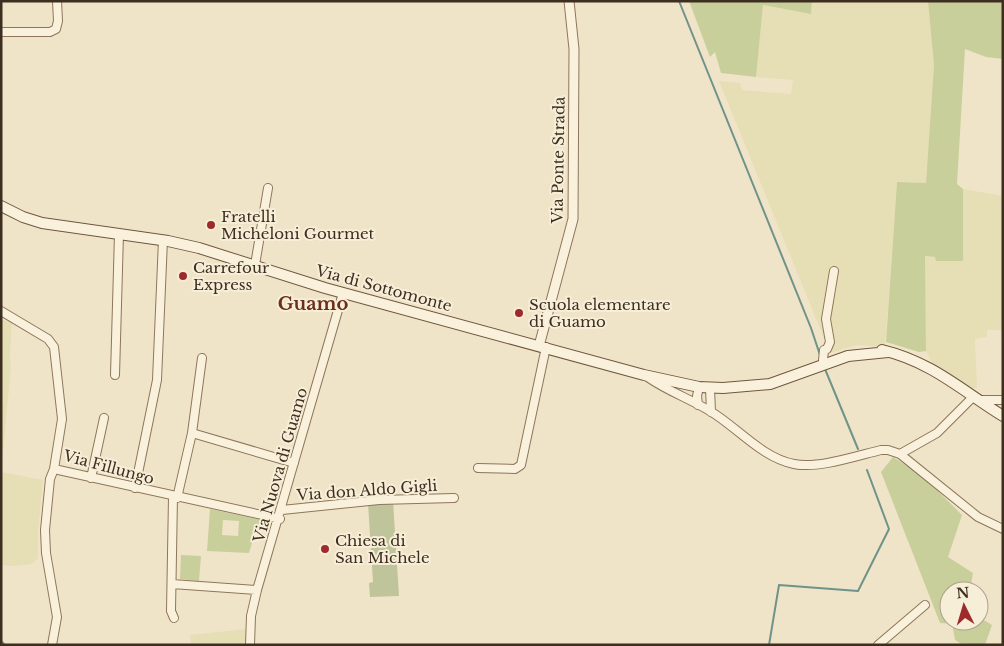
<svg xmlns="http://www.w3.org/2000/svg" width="1004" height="646" font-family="'Libre Baskerville',serif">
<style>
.farmland{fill:#e6deb5}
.green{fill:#c9cf9b;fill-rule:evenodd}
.cemetery{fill:#bfc49a}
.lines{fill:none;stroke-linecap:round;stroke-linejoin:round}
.stream{stroke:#6f938a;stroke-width:2}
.minor-casing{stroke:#8d765c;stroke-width:10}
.tertiary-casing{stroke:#8d765c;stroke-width:11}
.secondary-casing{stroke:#6f573f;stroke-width:12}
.minor{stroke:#faf1dc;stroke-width:8}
.tertiary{stroke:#faf1dc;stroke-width:9}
.secondary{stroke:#faf1dc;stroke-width:10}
.poi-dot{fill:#9e2a2b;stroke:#f7eed8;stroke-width:2}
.labels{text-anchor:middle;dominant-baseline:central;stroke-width:4;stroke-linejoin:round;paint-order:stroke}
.street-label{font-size:15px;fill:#3d2e20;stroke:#f7eed8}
.poi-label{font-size:15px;fill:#3d2e20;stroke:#f7eed8;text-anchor:start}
.quarter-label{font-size:18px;font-weight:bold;fill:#6b2e1e;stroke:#f7eed8}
</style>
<rect width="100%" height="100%" fill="#f0e4c8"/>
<path class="farmland" d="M 812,1 L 928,1 L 934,65 L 926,183 L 897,182 L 885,347 L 857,345 L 830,353 L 719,81 L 740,83 L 742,90 L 791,94 L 793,80 L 756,77 L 763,5 L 811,14 Z
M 963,189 L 1003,196 L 1003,356 L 1001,330 L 987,330 L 987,337 L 975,339 L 977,388 L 970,388 L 932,362 L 926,351 L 925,256 L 936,257 L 936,261 L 962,261 Z
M 1,319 L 12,323 L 10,354 L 11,367 L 1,472 L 43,480 L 38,532 L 38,558 L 32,564 L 14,566 L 1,565 Z
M 247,629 L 247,645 L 191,645 L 190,635 Z"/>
<path class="green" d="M 689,1 L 812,1 L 811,14 L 763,5 L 756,77 L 721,73 L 715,52 L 710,57 Z
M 928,1 L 1003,1 L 1003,59 L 986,57 L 965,49 L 957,184 L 963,189 L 963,261 L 936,261 L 935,257 L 925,256 L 926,351 L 919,352 L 886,342 L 897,182 L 926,183 L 934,65 Z
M 893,457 L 937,485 L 937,490 L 962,515 L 948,557 L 973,573 L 970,591 L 949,591 L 949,621 L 979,621 L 979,617 L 992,625 L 985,645 L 963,645 L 955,640 L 952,624 L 940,623 L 881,472 Z
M 210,509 L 272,522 L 270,528 L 257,525 L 249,553 L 207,551 ZM 223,520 L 239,521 L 238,536 L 222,535 Z
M 181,555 L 201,556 L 199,581 L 180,579 Z"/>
<path class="cemetery" d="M 393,501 L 399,596 L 370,597 L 369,583 L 373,582 L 368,503 Z"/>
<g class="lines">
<path class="stream" d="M 679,1 L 811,328 L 820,355
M 825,369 L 858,449
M 1,641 L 5,645
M 769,645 L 779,585 L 858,591 L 889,529 L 867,470"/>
<g class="minor-casing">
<path id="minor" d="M 1,32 L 50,32 L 56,29 L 58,21 L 57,1
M 255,265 L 268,188
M 1,311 L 48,339 L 54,347 L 62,419 L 54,469 L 280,519
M 827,349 L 830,342 L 826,319 L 834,271
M 823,360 L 824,350
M 115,375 L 119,234
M 649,378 C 668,391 690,399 710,411 C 737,427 762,458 794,464 C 818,469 856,456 881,450 L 888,450 L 900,454 L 978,517 L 1003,529
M 710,388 L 711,412
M 979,400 L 1003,400
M 698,405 L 697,396 L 699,387
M 192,433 L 294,463
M 900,454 L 937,433 L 972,398
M 478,468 L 515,469 L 521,465 L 546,347
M 91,478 L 104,418
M 135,488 L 157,380 L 163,240
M 173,497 L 171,611 L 174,618
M 177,498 L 192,433 L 202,358
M 282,510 L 379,500 L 454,498
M 172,584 L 257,590
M 52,645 L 57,617 L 46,553 L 45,530 L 50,479 L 54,469
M 250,645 L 251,616 L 257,590 L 343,293
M 878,645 L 925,605"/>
</g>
<g class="tertiary-casing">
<path id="tertiary" d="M 539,346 L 573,219 L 574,49 L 569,1"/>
</g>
<g class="secondary-casing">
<path id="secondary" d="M 1,206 L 23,217 L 42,223 L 168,241 L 199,248 L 325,288 L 644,375 L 699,387 L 723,388 L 770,384 L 848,356 L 888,352
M 882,350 C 932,362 961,390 1003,416"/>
</g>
<use href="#minor" class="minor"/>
<use href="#tertiary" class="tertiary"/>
<use href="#secondary" class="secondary"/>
</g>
<g class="poi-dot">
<circle cx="211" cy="225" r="5"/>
<circle cx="183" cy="276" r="5"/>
<circle cx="519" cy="313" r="5"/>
<circle cx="325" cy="549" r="5"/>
</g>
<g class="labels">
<g class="street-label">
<text transform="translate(558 160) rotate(-89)">Via Ponte Strada</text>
<text transform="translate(384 288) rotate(15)">Via di Sottomonte</text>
<text transform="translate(280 465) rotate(-74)">Via Nuova di Guamo</text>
<text transform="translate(109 467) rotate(15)">Via Fillungo</text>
<text transform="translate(367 490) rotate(-4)">Via don Aldo Gigli</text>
</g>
<g class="poi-label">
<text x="221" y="216">Fratelli<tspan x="221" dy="17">Micheloni Gourmet</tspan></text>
<text x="193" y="267">Carrefour<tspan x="193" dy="17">Express</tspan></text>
<text x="529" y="304">Scuola elementare<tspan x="529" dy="17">di Guamo</tspan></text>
<text x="335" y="540">Chiesa di<tspan x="335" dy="17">San Michele</tspan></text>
</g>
<g class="quarter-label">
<text x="313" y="304">Guamo</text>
</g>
</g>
<rect width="1004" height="646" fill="none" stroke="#3d2e20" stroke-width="5"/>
<g transform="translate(964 606) rotate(355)"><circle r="24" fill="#f7eed8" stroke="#ada18e"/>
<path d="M0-4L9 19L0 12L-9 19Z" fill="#9e2a2b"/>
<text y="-8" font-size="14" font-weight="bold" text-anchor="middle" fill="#3d2e20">N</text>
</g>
</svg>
